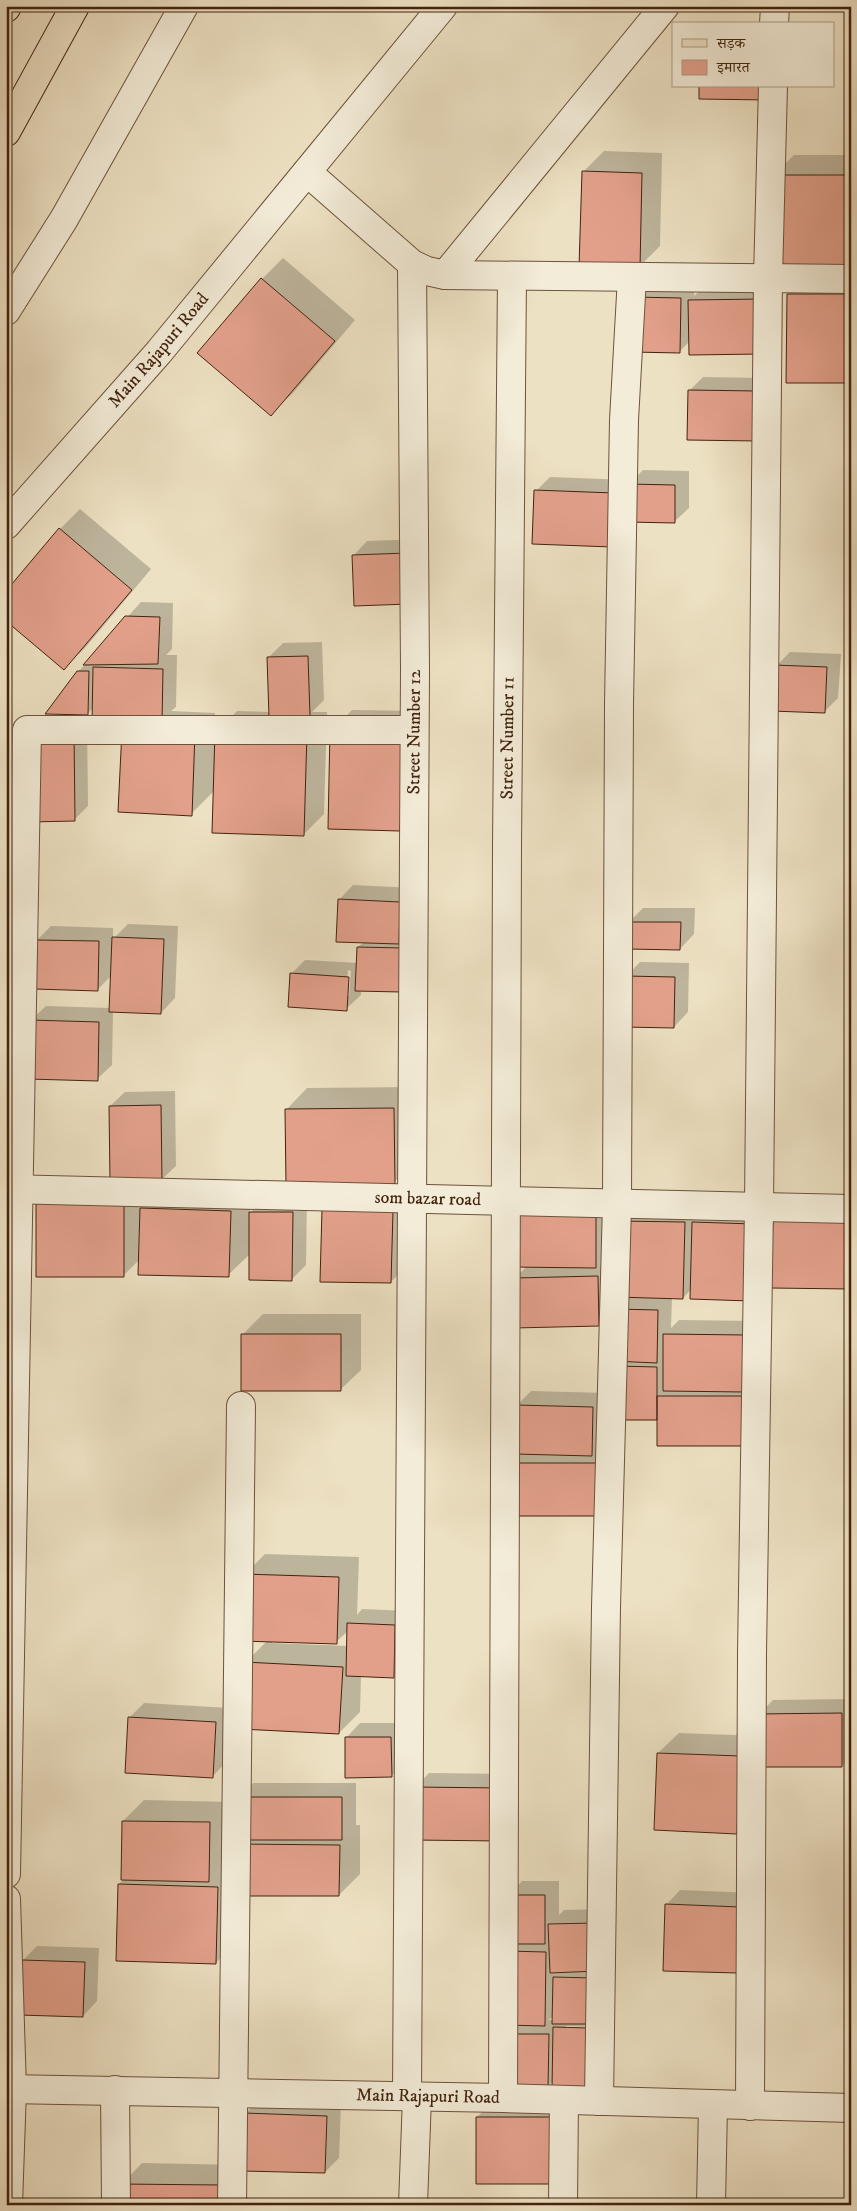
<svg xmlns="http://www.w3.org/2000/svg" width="857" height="2211" font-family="'IM FELL DW Pica','Noto Serif Devanagari',serif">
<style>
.shadow{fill:#0003;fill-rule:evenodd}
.building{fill:#e2a08b;stroke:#43230e}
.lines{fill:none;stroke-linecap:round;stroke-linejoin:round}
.minor-casing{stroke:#6e523b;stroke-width:30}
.major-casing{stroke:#43230e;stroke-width:30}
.minor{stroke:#f3ecd8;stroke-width:28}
.major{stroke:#ede1c3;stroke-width:28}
.labels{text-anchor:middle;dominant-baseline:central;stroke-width:4.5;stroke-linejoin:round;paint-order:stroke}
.street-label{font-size:18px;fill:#43230e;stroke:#f3ecd8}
</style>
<rect width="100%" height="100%" fill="#ede1c3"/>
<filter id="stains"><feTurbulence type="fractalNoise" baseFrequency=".004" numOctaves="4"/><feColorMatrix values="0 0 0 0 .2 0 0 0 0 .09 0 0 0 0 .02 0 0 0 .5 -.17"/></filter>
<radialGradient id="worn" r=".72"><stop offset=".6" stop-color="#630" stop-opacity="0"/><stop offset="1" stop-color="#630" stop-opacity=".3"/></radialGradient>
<path class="shadow" d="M 604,151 L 662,153 L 660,246 L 639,267 L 583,172 Z
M 794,155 L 851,155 L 851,264 L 773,175 Z
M 283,258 L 355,320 L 292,394 L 271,414 L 262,279 Z
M 809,273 L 851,274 L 851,382 L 788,294 Z
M 649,283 L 695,284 L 694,296 L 704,286 L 775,285 L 690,353 L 690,341 L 679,352 L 634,298 Z
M 703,377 L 772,378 L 771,425 L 689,391 Z
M 643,470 L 689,471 L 689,508 L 674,522 L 626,521 L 536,491 L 550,477 L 628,480 L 627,486 Z
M 80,509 L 151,569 L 85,648 L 64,668 L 60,529 Z
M 421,539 L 423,589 L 353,556 L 367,541 Z
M 141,602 L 173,603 L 172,649 L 166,655 L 177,655 L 176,707 L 171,711 L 215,713 L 214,734 L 237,711 L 270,712 L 269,657 L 283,643 L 322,642 L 324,700 L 312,712 L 327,712 L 324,814 L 303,835 L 214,791 L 191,814 L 123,731 L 93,708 L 88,713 L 78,672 Z
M 790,652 L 841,654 L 838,698 L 824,712 L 776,666 Z
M 352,710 L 423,711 L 420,809 L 400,829 L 332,731 Z
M 87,717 L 88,806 L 74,820 L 30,732 Z
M 353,885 L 414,888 L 417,935 L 361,990 L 361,995 L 346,1009 L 291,974 L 305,960 L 358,963 L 358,947 L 364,942 L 339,900 ZM 348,970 L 351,971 L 349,996 L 346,996 Z
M 643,908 L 695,908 L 694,934 L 680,949 L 629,922 Z
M 128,924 L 178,926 L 175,998 L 161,1013 L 113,1010 L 112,1065 L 97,1079 L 31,1020 L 46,1006 L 110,1008 L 112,975 L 98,989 L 37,940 L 51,926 L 113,928 L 113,939 Z
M 640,962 L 689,963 L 688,1012 L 674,1027 L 626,977 Z
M 414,1087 L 415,1162 L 394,1182 L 287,1109 L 307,1088 Z
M 175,1091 L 176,1166 L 161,1180 L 110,1106 L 125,1092 Z
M 251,1191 L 250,1213 L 265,1198 L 307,1199 L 306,1265 L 292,1279 L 250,1254 L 228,1275 L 140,1259 L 124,1275 L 38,1204 Z
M 407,1198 L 405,1267 L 391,1282 L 322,1280 Z
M 610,1202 L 610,1252 L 599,1263 L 612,1262 L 612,1311 L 598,1325 L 515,1278 L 527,1266 L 511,1215 Z
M 633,1207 L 767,1210 L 683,1298 L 672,1297 L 671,1328 L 679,1320 L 759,1321 L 758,1431 L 658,1419 L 617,1419 L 619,1221 Z
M 263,1314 L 361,1314 L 361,1370 L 340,1390 L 243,1334 Z
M 531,1391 L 607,1393 L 611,1501 L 511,1464 L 522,1453 L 517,1405 Z
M 265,1554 L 359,1557 L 357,1615 L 362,1609 L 409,1611 L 407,1662 L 393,1677 L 361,1676 L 360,1712 L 339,1733 L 245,1663 L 268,1640 L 244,1575 ZM 348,1631 L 348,1646 L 272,1643 L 272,1640 L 336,1642 Z
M 851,1699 L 851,1756 L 842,1766 L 759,1766 L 757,1812 L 737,1832 L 658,1753 L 679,1733 L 759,1736 L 759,1714 L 773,1700 Z
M 144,1703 L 230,1708 L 226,1762 L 212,1777 L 129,1718 Z
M 360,1723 L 405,1723 L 406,1762 L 391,1776 L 346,1738 Z
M 429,1773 L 516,1774 L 515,1825 L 415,1788 Z
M 253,1783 L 356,1783 L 356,1825 L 360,1825 L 360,1874 L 339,1895 L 238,1894 L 236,1942 L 216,1963 L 119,1884 L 124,1879 L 123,1821 L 144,1800 L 230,1802 L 239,1797 Z
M 522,1881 L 559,1881 L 559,1915 L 564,1910 L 609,1909 L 611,1956 L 603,1964 L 607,1964 L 607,2008 L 602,2014 L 604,2014 L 603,2073 L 589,2087 L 553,2086 L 553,2081 L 547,2087 L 505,2086 L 505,2034 L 515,2024 L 505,2024 L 506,1952 L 514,1943 L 508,1943 L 508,1895 ZM 554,2015 L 554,2020 L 548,2020 L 551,2018 ZM 566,2026 L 596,2027 L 596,2029 L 566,2029 Z
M 680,1890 L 754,1893 L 738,1972 L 666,1905 Z
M 37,1946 L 99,1948 L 97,2001 L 83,2016 L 23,1960 Z
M 259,2100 L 341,2102 L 339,2158 L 325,2172 L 242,2169 L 241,2205 L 122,2184 L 142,2163 L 243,2165 L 245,2114 Z
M 491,2103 L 565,2103 L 565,2168 L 477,2117 Z"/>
<path class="building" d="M 699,86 L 768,86 L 768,100 L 699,99 Z
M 582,171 L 642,173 L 640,268 L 579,267 Z
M 772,175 L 851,175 L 851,265 L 771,265 Z
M 261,278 L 335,341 L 271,416 L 197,353 Z
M 787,294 L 851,294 L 851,383 L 786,383 Z
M 633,297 L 681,298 L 680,353 L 632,352 Z
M 761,299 L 761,354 L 689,355 L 688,300 Z
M 688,390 L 758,391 L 758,441 L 687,440 Z
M 628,484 L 675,485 L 675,523 L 627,522 Z
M 534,490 L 614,493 L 612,547 L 532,544 Z
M 59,528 L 132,590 L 64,670 L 6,621 L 6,591 Z
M 407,553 L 409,604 L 354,606 L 352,555 Z
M 125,616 L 160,617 L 158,664 L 83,665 Z
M 308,656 L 310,716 L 269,717 L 267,657 Z
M 774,665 L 827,667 L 825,713 L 772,711 Z
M 93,667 L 163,669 L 162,722 L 92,721 Z
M 77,671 L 89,671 L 88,715 L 45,714 Z
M 122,730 L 195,733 L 192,816 L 118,812 Z
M 330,730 L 403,732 L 400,831 L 328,829 Z
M 74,731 L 75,821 L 30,822 L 28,732 Z
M 215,731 L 307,733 L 304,836 L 212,833 Z
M 338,899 L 400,902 L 399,944 L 336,942 Z
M 628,922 L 681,922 L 680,950 L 628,949 Z
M 112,937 L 164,939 L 161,1014 L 109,1012 Z
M 36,940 L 99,941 L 98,991 L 35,989 Z
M 357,947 L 403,948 L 401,992 L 355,991 Z
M 290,973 L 349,977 L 347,1011 L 288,1007 Z
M 625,976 L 675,977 L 674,1028 L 623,1027 Z
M 30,1020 L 99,1022 L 98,1081 L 28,1079 Z
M 161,1105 L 162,1181 L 110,1182 L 109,1106 Z
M 394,1108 L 395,1184 L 286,1185 L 285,1109 Z
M 36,1203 L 124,1203 L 124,1277 L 36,1277 Z
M 140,1208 L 231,1211 L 229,1277 L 138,1275 Z
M 322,1209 L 393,1211 L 391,1283 L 320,1282 Z
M 249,1212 L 293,1212 L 292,1281 L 249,1280 Z
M 510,1215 L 596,1215 L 596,1268 L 510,1267 Z
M 773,1218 L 851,1219 L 851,1289 L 771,1288 Z
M 618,1221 L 685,1222 L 683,1299 L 616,1297 Z
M 692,1222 L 754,1224 L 751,1301 L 690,1299 Z
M 598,1276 L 599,1326 L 514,1328 L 514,1278 Z
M 614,1309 L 658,1310 L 657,1363 L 613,1361 Z
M 241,1334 L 341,1334 L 341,1391 L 241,1391 Z
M 663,1334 L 746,1335 L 745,1392 L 663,1391 Z
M 616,1366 L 657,1367 L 657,1420 L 616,1420 Z
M 657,1396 L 745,1396 L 745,1446 L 657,1446 Z
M 516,1405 L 593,1407 L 592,1456 L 515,1454 Z
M 510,1463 L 597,1463 L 597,1516 L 511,1516 Z
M 243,1574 L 339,1577 L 337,1644 L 241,1641 Z
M 347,1623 L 395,1625 L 394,1678 L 346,1676 Z
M 244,1662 L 343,1667 L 339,1734 L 241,1729 Z
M 842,1713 L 842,1767 L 758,1767 L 758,1714 Z
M 128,1717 L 216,1722 L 213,1778 L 125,1773 Z
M 345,1737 L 391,1737 L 392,1777 L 345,1778 Z
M 657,1753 L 740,1756 L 737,1834 L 654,1830 Z
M 414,1787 L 502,1788 L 501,1841 L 413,1840 Z
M 237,1797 L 342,1797 L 342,1840 L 237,1840 Z
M 122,1821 L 210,1822 L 209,1882 L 121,1880 Z
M 237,1844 L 340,1845 L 339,1896 L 236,1896 Z
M 118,1884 L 218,1887 L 216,1964 L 116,1961 Z
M 507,1895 L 545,1895 L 545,1944 L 507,1944 Z
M 665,1904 L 741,1907 L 738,1973 L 663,1971 Z
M 595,1923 L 597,1971 L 550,1973 L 548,1924 Z
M 505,1951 L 546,1952 L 545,2026 L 503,2025 Z
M 22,1960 L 85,1962 L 83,2017 L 19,2015 Z
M 553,1977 L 594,1978 L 594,2024 L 552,2024 Z
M 553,2027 L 590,2028 L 589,2089 L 552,2088 Z
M 504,2034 L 549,2034 L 548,2088 L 503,2087 Z
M 244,2113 L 327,2116 L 325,2173 L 242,2171 Z
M 476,2117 L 551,2117 L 551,2184 L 476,2184 Z
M 120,2184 L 222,2185 L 221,2205 L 120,2205 Z"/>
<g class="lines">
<g class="minor-casing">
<g id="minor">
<path d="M 774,24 L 775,6"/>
<path d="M 307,172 L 412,264 L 427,271 L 445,275 L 851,279"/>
<path d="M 445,275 L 665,6"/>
<path d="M 6,311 L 64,219 L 184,6"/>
<path id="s1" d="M 6,525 L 159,352 L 443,6"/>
<path id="s2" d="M 6,1189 L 851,1209"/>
<path d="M 6,1874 L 27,730 L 414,730"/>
<path d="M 6,1899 L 12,2089 L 8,2205"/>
<path id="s3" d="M 6,2089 L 503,2098 L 851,2108"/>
<path d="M 115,2090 L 116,2205"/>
<path id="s4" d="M 407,2097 L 415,669 L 412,264"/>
<path id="s5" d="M 503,2098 L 507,847 L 512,276"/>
<path d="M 599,2101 L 606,1607 L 617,1205 L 619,704 L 624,420 L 632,277"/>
<path d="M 750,2106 L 752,1654 L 759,1207 L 768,278 L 773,86"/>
<path d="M 232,2205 L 241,1406"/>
<path d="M 413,2205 L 417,2097"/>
<path d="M 563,2205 L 564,2100"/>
<path d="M 711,2205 L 713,2105"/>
</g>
</g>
<g class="major-casing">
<path id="major" d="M 6,8 L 7,6
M 6,132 L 75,6"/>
</g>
<use href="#minor" class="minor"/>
<use href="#major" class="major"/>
</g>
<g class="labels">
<g class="street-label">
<text stroke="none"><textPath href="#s1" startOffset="232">Main Rajapuri Road</textPath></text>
<text stroke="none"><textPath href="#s4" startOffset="1365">Street Number 12</textPath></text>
<text stroke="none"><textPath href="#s5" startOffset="1360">Street Number 11</textPath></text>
<text stroke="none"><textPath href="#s2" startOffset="422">som bazar road</textPath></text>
<text stroke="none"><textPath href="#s3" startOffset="422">Main Rajapuri Road</textPath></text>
</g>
</g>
<rect width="857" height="2211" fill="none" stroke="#ede1c3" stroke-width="25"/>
<rect x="8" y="8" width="842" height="2196" fill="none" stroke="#43230e" stroke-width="2.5"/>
<rect x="12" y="12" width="832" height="2186" fill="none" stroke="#43230e"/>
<rect x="672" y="22" width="162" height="65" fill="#f3ecd8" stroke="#ad9c87"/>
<rect x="682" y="39" width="25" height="8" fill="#ede1c3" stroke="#ad9c87"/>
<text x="717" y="48" font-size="15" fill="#43230e">सड़क</text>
<rect x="682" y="60" width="25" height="15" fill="#e2a08b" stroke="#ad9c87"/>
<text x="717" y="72" font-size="15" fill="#43230e">इमारत</text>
<rect width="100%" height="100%" filter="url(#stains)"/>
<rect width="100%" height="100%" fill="url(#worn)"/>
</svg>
